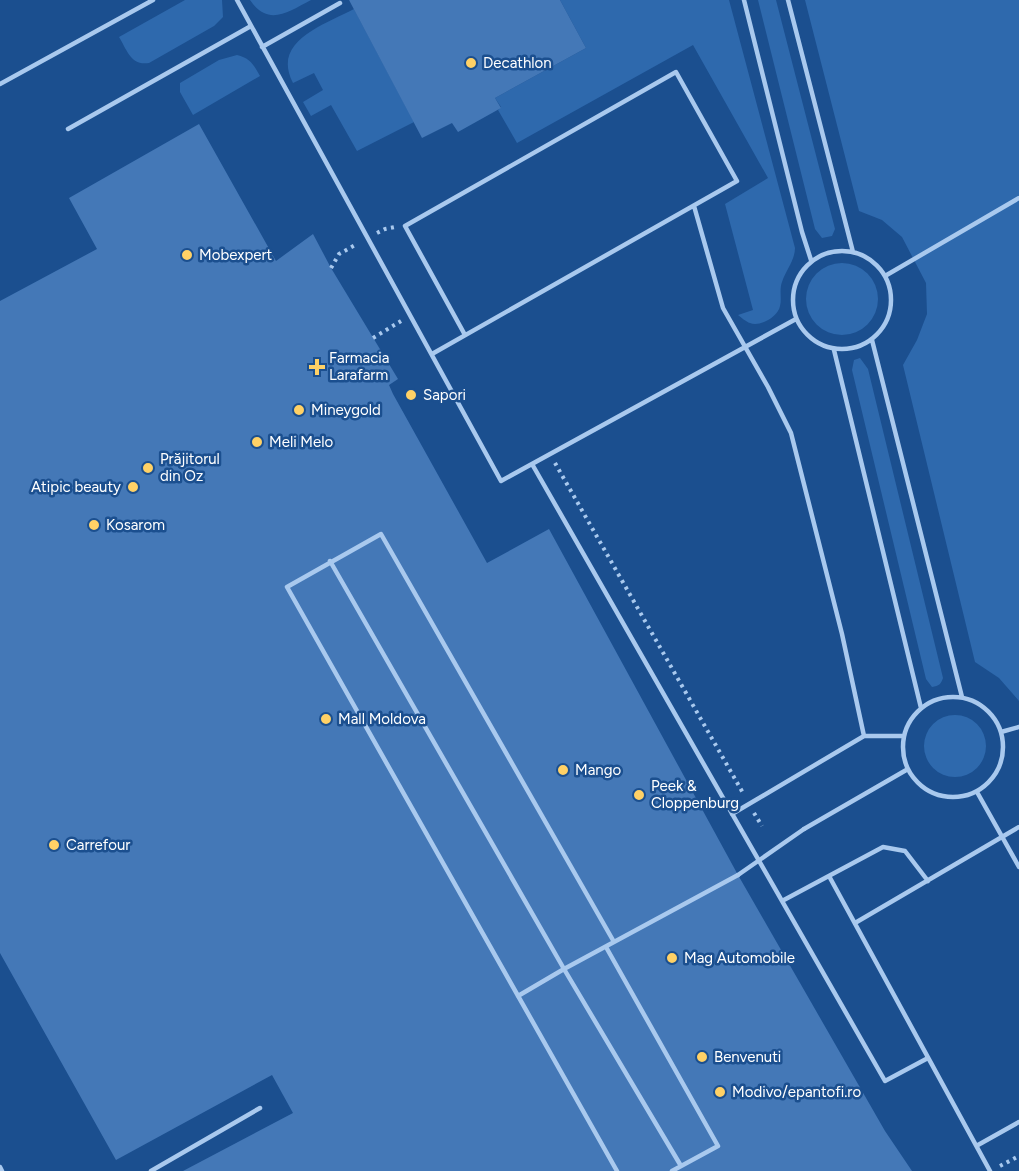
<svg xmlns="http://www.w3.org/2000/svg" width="1019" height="1171" font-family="Figtree,sans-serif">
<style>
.green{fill:#2e69ad}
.building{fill:#4478b7}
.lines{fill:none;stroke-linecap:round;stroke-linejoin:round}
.path{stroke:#a9c9ee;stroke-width:4;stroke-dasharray:3 4.5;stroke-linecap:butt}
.lane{stroke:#a9c9ee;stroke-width:4.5}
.lane-bridge{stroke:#a9c9ee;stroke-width:4.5}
.poi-dot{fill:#ffd166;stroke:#1b4f8f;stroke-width:2}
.labels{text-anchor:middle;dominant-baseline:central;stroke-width:5;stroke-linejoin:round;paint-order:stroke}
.poi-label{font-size:15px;fill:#fff;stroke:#1b4f8f;text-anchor:start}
</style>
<rect width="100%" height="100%" fill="#1b4f8f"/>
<path class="green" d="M 185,0 L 222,0 L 223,17 L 214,26 L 149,63 C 131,66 127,50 119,37 Z
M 250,0 L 311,0 C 288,12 268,27 250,0 Z
M 560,0 L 729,0 L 795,248 C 795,260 786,270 782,282 C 779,290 782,299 780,306 C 778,317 760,327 750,323 C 746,322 741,317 738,315 L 753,310 L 725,204 L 768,178 L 693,45 L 517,143 L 498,110 L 501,107 L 495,98 L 586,48 Z
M 758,0 L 776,0 L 835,229 L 832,236 L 822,238 L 815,229 Z
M 805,0 L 1019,0 L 1019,701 L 999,678 L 975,662 L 903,365 L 917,340 L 927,314 L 926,283 L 902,237 L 882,220 L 859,211 Z
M 354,9 L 414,122 L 357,151 L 331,105 L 311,116 L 303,102 L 323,90 L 314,73 L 293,83 C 271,41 324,25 354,9 Z
M 237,55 C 250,58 254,65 260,76 L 193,115 L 180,92 L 180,83 L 219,60 Z
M806 299a36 36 0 1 1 72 0a36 36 0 1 1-72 0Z
M 860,358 L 868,369 L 943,678 C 941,684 939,686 932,687 L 926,679 L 852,370 L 854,360 Z
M924 746a31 31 0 1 1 62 0a31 31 0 1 1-62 0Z"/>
<path class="building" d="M 349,0 L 560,0 L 586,48 L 495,98 L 501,108 L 458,132 L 452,123 L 422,138 Z
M 199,124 L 276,261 L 313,234 L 331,268 L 398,379 L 389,385 L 393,394 L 487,563 L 549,529 L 738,875 L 885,1131 L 912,1171 L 183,1171 L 293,1113 L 272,1075 L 116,1160 L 0,953 L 0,301 L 97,249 L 69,198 Z"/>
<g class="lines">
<path class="path" d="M 377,233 L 385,229 L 395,227
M 331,268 L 339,254 L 357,244
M 373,338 L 401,321
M 555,463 L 743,793
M 754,813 L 762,826
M 1000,1166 L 1019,1156"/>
<path class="lane" d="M 237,0 L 501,481 L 796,319
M 744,0 L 802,232 L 811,260
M 788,0 L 853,252
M 262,47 L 340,3
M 0,84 L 153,0
M 68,129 L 251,26
M 694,206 L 723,308 L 768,387 L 791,433 L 842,634 L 864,736 L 904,736
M793 300a49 49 0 1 1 98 0a49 49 0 1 1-98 0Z
M 885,276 L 1019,198
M 872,340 L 962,697
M 834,350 L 921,708
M 432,354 L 737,181 L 676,72 L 405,226 L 465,335
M 532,464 L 885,1081 L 928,1058
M 330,561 L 564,969 L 681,1166
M903 747a50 50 0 1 1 100 0a50 50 0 1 1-100 0Z
M 1001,732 L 1019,727
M 977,792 L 1019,867
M 732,814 L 864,736
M 804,829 L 908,769
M 829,876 L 990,1171
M 782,901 L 883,847 L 905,851 L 928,881
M 855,923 L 1019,827
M 614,942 L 381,534 L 287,587 L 617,1171
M 606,947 L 718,1146 L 672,1171
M 518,996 L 564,969 L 738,875
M 978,1145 L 1019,1122
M 0,1167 L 2,1171
M 151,1171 L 260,1108"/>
<path class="lane-bridge" d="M 738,875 L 804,829"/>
</g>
<g class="poi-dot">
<circle cx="471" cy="63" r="6"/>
<circle cx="187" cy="255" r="6"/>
<path d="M314 358h6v6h6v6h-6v6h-6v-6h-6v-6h6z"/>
<circle cx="411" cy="395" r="6"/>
<circle cx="299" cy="410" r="6"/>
<circle cx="257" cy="442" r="6"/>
<circle cx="148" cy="468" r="6"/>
<circle cx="133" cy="487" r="6"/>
<circle cx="94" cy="525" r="6"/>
<circle cx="326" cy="719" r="6"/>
<circle cx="563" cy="770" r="6"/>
<circle cx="639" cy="795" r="6"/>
<circle cx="54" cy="845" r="6"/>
<circle cx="672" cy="958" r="6"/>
<circle cx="702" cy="1057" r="6"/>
<circle cx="720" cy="1092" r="6"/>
</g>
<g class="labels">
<g class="poi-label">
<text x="483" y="63">Decathlon</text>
<text x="199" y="255">Mobexpert</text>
<text x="329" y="358">Farmacia<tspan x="329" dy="17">Larafarm</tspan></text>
<text x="423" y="395">Sapori</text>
<text x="311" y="410">Mineygold</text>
<text x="269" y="442">Meli Melo</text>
<text x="160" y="459">Prăjitorul<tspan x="160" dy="17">din Oz</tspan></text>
<text x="121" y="487" text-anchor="end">Atipic beauty</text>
<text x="106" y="525">Kosarom</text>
<text x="338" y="719">Mall Moldova</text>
<text x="575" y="770">Mango</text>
<text x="651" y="786">Peek &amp;<tspan x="651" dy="17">Cloppenburg</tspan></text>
<text x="66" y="845">Carrefour</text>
<text x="684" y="958">Mag Automobile</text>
<text x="714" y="1057">Benvenuti</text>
<text x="732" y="1092">Modivo/epantofi.ro</text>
</g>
</g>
</svg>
